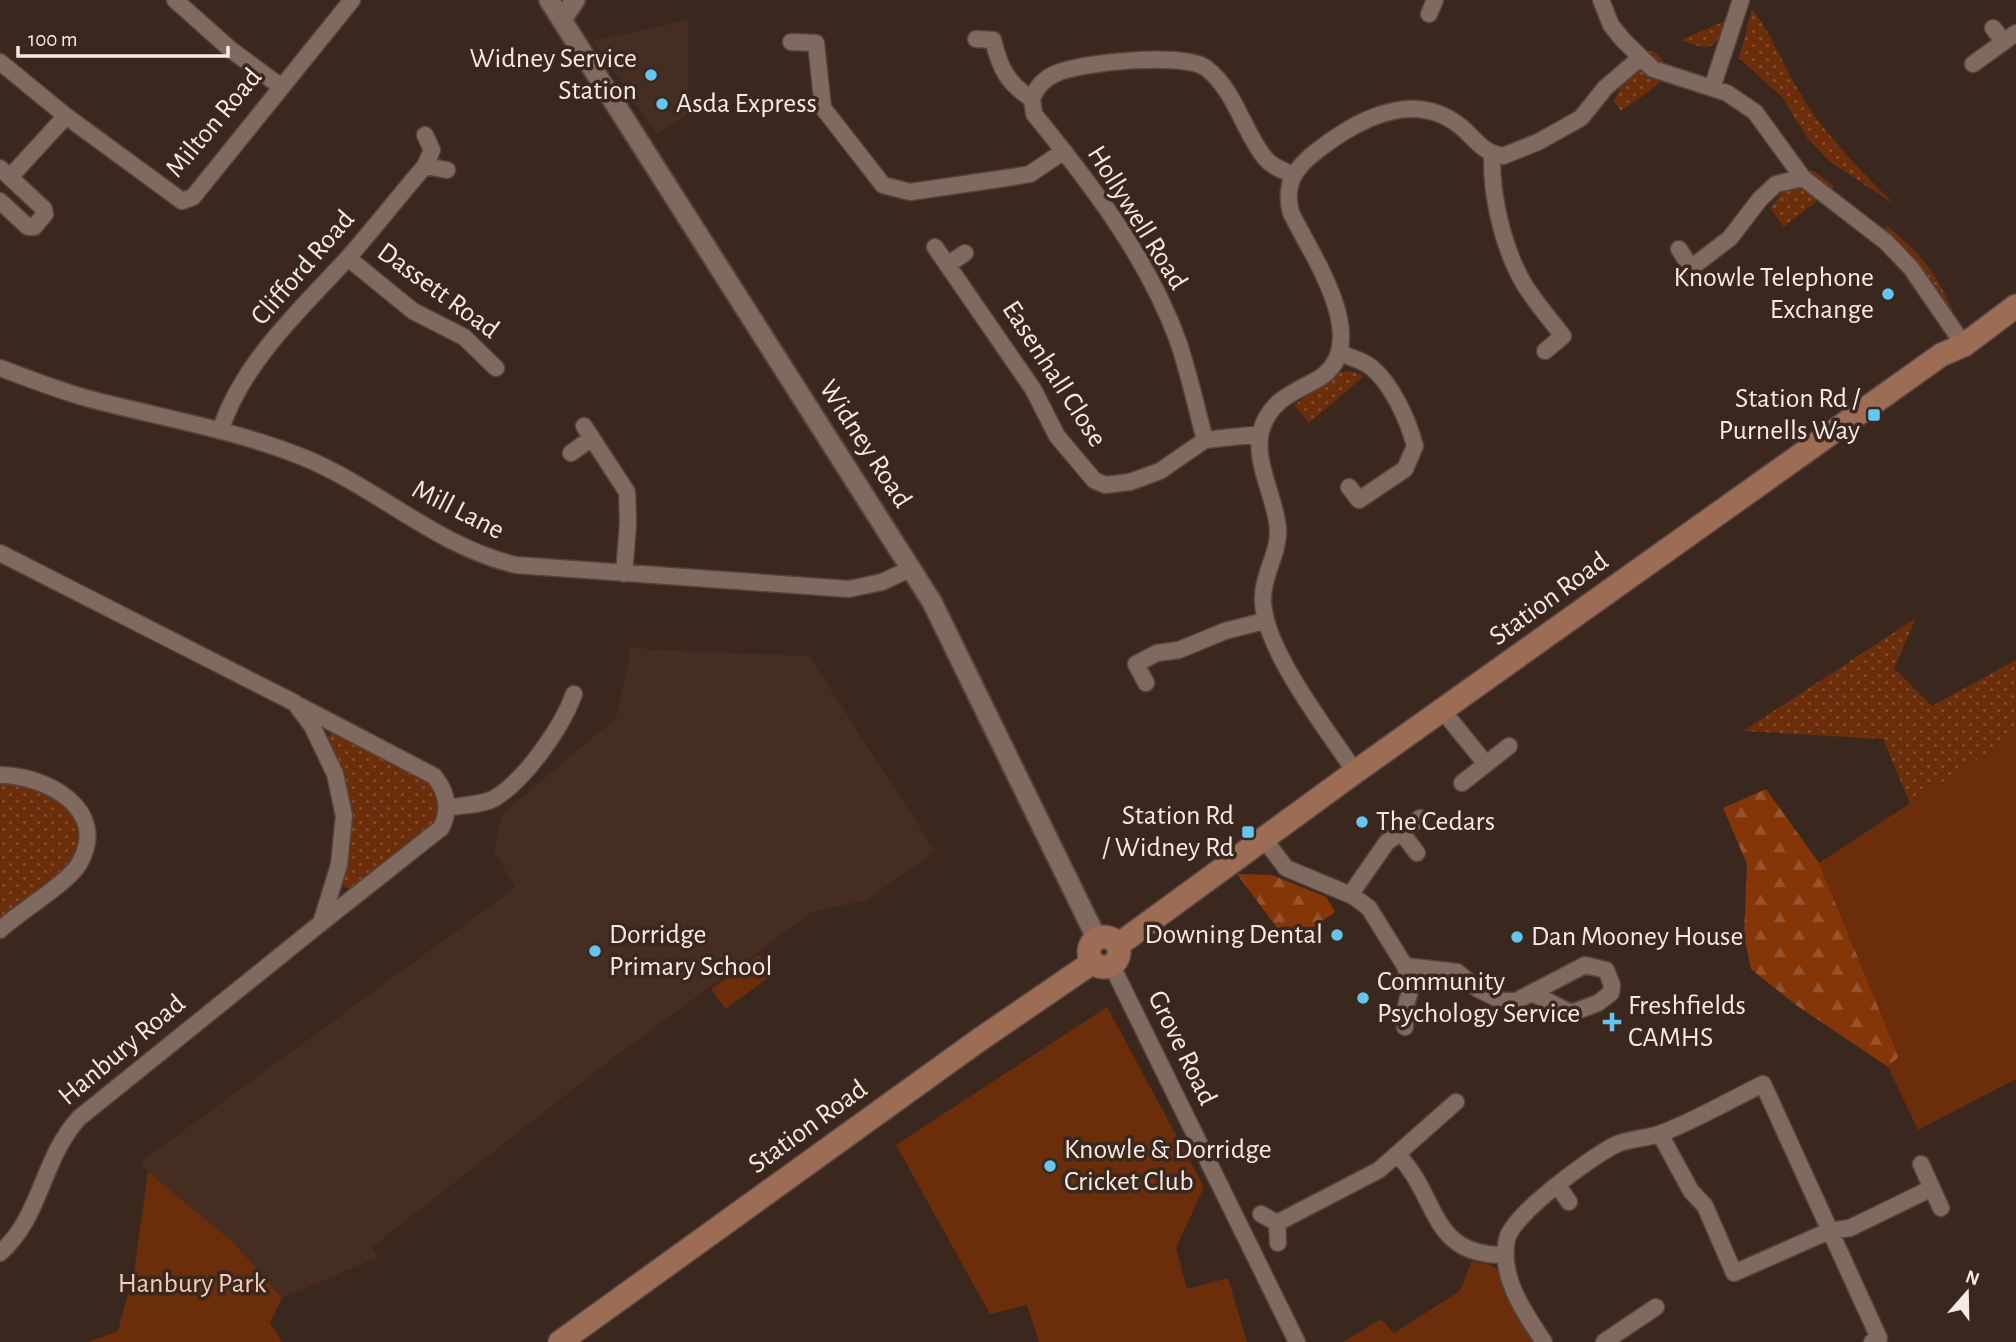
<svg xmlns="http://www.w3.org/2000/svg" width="2016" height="1342" font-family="'Alegreya Sans',sans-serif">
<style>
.built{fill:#462d22}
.grass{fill:url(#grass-dots)}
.forest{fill:url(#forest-firs)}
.park{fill:#6c2d0a}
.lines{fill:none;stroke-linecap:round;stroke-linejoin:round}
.minor-casing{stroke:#54443e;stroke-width:19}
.tertiary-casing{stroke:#54443e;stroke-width:23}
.secondary-casing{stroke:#54443e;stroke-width:26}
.minor{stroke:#806a60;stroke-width:16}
.tertiary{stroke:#806a60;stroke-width:19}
.secondary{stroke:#9c6c55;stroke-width:23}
.poi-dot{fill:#64c5ee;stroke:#3a281f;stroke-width:2.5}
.labels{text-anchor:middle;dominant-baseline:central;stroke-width:7;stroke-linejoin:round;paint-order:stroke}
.poi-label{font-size:28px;fill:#f7eae5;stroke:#3a281f;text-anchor:start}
.street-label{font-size:28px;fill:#f7eae5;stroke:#3a281f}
.park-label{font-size:28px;fill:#f8cab5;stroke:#3a281f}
</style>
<defs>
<pattern id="grass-dots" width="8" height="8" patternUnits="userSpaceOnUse" patternTransform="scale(1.75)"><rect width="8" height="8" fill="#6c2d0a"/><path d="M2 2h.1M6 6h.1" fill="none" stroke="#824c2e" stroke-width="1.8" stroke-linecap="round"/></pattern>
<pattern id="forest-firs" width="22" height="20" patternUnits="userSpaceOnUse" patternTransform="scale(1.75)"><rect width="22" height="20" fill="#853609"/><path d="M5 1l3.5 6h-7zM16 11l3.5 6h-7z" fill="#97532d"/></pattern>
</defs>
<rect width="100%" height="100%" fill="#3a281f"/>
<path class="built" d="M 688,20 L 688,114 L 657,134 L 593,41 Z
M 629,646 L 652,650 L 809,656 L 935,851 L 867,900 L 812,912 L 614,1057 L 372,1247 L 378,1257 L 282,1298 L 233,1242 L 148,1172 L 141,1162 L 515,888 L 494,850 L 502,814 L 616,718 L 629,660 Z"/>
<path class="grass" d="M 1752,9 C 1772,35 1783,65 1800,93 C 1824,135 1861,170 1894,204 L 1829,161 L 1808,139 L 1783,98 L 1739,58 Z
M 1725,21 C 1715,52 1710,51 1681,40 Z
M 1651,50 C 1689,74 1642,95 1621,111 L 1614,102 C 1623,82 1630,59 1651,50 Z
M 1806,171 L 1814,171 L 1834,187 L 1784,227 L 1770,208 L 1786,188 Z
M 1887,226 C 1924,256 1938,276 1957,320 L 1952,329 L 1875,237 Z
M 1350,371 L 1364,376 L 1309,423 L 1294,405 L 1340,373 Z
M 1916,618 L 1894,668 L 1932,706 L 2016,660 L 2016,736 L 1911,806 L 1883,739 L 1743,731 Z
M 335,731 L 428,777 L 442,797 L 438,824 L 353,891 L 343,886 L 350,835 L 327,741 L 329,735 Z
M 0,783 L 36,785 L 74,811 C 77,825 80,842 75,855 C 67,874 17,906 0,921 Z"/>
<path class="forest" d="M 1766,789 L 1819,863 L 1899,1057 L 1888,1067 L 1796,1005 L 1751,969 L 1744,936 L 1747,864 L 1723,808 Z
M 1237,874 L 1272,875 L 1326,897 L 1335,912 L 1289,944 Z"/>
<path class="park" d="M 2016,734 L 2016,1079 L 1918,1130 L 1888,1067 L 1899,1057 L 1819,863 Z
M 759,955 L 773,974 L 726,1009 L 711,989 Z
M 1107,1007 L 1204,1187 L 1176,1248 L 1187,1289 L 1228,1278 L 1247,1342 L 1039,1342 L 1027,1305 L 990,1314 L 896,1145 Z
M 148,1172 L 233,1242 L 282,1298 L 270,1323 L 282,1342 L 88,1342 L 118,1331 L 134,1272 Z
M 1472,1261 L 1491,1265 L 1498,1270 L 1507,1299 L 1537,1342 L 1343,1342 L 1381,1319 L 1394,1333 L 1460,1291 Z"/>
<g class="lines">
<g class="minor-casing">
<path id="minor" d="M 175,0 L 230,49 L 280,86
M 1601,0 L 1611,25 L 1623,40 L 1653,69 L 1727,93 L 1755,112 L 1803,178 L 1886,242 L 1911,268 L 1964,345
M 1429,14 L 1435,0
M 1993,28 L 2004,42
M 976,39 L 993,40 C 1000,68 1007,83 1032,99 L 1034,114 C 1090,183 1147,256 1178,341 C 1189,373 1196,407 1205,440 L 1260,434
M 791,42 L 816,43 L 823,108 L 883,185 L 910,192 L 1006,178 L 1030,174 L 1064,151
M 0,62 L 66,116 L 182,201 L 193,197 L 352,0
M 1973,64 L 2016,33
M 1712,88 L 1741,0
M 1032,99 C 1036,87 1045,78 1057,73 C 1082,62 1184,52 1206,68 C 1235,90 1243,131 1265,158 C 1272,167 1283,170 1293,175
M 1492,154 C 1491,196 1503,248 1524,284 C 1535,302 1550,319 1563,336 L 1545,351
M 425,166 L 432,150 L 425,135
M 0,168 L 44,209 L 45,214 L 34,227 L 28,227 L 0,201
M 10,177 L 66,116
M 935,247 L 1033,389 L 1057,436 L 1094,480 L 1105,485 L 1130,482 L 1160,471 L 1205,440
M 1679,249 L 1691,268 L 1730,238 L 1760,199 L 1776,184 L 1803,178
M 348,258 L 413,311 L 464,337 L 496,368
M 947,265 L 965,253
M 1339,353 C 1350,357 1362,360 1371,367 C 1392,384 1408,420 1415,446 L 1405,469 L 1359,500 L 1349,487
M 0,368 C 30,379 60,391 90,399 C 162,418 236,430 305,458 C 379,489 438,547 516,565 L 849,589 L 882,582 L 912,568
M 584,426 L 627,492 L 628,523 L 624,574
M 220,431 C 243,362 298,312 346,260 C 373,230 398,197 425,166 L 447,170
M 571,453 L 592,438
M 0,553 L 295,703 L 312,726 L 335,774 L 344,816 L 339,865 L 321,923 L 79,1118 C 41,1160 42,1216 0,1253
M 1146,683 L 1136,664 L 1157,653 L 1179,650 L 1225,631 L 1264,621
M 300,706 L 434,776 C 447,792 451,809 441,828 L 321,923
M 1443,711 L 1486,764
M 1355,772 C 1327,729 1260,645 1263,596 C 1264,572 1279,553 1278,529 C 1276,497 1250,457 1263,425 C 1273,399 1295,392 1318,379 C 1375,345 1311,254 1291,213 C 1283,183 1296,167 1318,150 C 1358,119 1414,89 1460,126 C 1476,139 1481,152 1503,156 L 1538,142 L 1581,118 L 1605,88 L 1640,58
M 0,775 C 45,775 111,809 79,864 C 67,884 20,911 0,930
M 1462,783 L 1509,746
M 447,808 C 461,805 483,805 495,798 C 526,779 562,727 574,694
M 1401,832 L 1417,853
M 1264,839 L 1286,868 L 1353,896 L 1369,908 L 1405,966
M 1350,895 L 1387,842 L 1420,818
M 1112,966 L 1297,1342
M 1405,966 L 1457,972 L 1478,989 L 1502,1001 L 1516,1001 L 1585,965 L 1606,970 L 1612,985 L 1611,993 L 1598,1003 L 1571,1013 L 1532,993
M 1405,966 L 1411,987 L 1405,1009 L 1405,1027
M 1660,1134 L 1691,1191 L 1705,1206 L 1734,1273 L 1829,1231 L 1850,1228 L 1932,1188
M 1398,1155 C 1440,1199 1429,1256 1506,1255
M 1921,1164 L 1941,1208
M 1558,1186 L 1569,1202
M 1261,1214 L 1277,1223 L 1278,1243
M 1277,1223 L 1379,1170 L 1456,1102
M 1544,1342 C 1524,1312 1499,1277 1507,1239 C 1513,1214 1591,1157 1615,1145 C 1629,1138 1647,1139 1662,1133 C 1696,1120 1730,1100 1763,1084 L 1879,1338 L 1872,1342
M 1604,1342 L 1656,1307"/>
</g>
<g class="tertiary-casing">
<path id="tertiary" d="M 549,0 L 932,602 L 1097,939
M 562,19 L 575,0"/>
</g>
<g class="secondary-casing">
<path id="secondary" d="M1089 952a15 15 0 1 1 30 0a15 15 0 1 1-30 0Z
M 1118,945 L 1355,772 L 1941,355 L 1964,345 L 2016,306
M 560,1342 L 979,1040 L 1093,962"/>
</g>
<use href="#minor" class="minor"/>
<use href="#tertiary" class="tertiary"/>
<use href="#secondary" class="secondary"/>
</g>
<g class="poi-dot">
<circle cx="651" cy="75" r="7"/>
<circle cx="662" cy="104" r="7"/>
<circle cx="1888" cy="294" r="7"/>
<rect x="1867" y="408" width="14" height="14" rx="3.5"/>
<circle cx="1362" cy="822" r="7"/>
<rect x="1241" y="825" width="14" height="14" rx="3.5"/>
<circle cx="1337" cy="935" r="7"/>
<circle cx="1517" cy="937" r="7"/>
<circle cx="595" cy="951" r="7"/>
<circle cx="1363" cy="998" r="7"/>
<path d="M1608.5 1011.5h7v7h7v7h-7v7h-7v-7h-7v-7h7z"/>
<circle cx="1050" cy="1166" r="7"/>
</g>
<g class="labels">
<g class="poi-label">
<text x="637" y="59" text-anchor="end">Widney Service<tspan x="637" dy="32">Station</tspan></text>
<text x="676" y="104">Asda Express</text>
<text x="1874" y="278" text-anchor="end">Knowle Telephone<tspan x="1874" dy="32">Exchange</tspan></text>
<text x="1860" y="399" text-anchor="end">Station Rd /<tspan x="1860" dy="32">Purnells Way</tspan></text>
<text x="1234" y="816" text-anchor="end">Station Rd<tspan x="1234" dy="32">/ Widney Rd</tspan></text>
<text x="1376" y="822">The Cedars</text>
<text x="609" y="935">Dorridge<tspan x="609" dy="32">Primary School</tspan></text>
<text x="1323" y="935" text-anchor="end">Downing Dental</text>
<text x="1531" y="937">Dan Mooney House</text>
<text x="1377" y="982">Community<tspan x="1377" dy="32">Psychology Service</tspan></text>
<text x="1628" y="1006">Freshfields<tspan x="1628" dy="32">CAMHS</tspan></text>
<text x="1064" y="1150">Knowle &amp; Dorridge<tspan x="1064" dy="32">Cricket Club</tspan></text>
</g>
<g class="street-label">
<text transform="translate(214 123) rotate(-50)">Milton Road</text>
<text transform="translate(1137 218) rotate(58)">Hollywell Road</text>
<text transform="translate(303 268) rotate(-49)">Clifford Road</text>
<text transform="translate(438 291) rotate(36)">Dassett Road</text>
<text transform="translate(1054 374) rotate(57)">Easenhall Close</text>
<text transform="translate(865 444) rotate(57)">Widney Road</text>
<text transform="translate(458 510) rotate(27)">Mill Lane</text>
<text transform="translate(1549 599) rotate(-36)">Station Road</text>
<text transform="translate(1182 1048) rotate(64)">Grove Road</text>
<text transform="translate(122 1050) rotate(-40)">Hanbury Road</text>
<text transform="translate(808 1127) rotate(-36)">Station Road</text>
</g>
<g class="park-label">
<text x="192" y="1284">Hanbury Park</text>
</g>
</g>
<g transform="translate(1967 1293) rotate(20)" stroke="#3a281f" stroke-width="5" paint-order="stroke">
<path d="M0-5L12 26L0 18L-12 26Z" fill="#f7eae5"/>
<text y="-10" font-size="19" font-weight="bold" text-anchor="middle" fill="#f7eae5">N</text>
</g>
<path d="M18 46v10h210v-10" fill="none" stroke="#f7eae5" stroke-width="3.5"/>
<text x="28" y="46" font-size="21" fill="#f7eae5" stroke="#3a281f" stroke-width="5" paint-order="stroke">100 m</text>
</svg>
